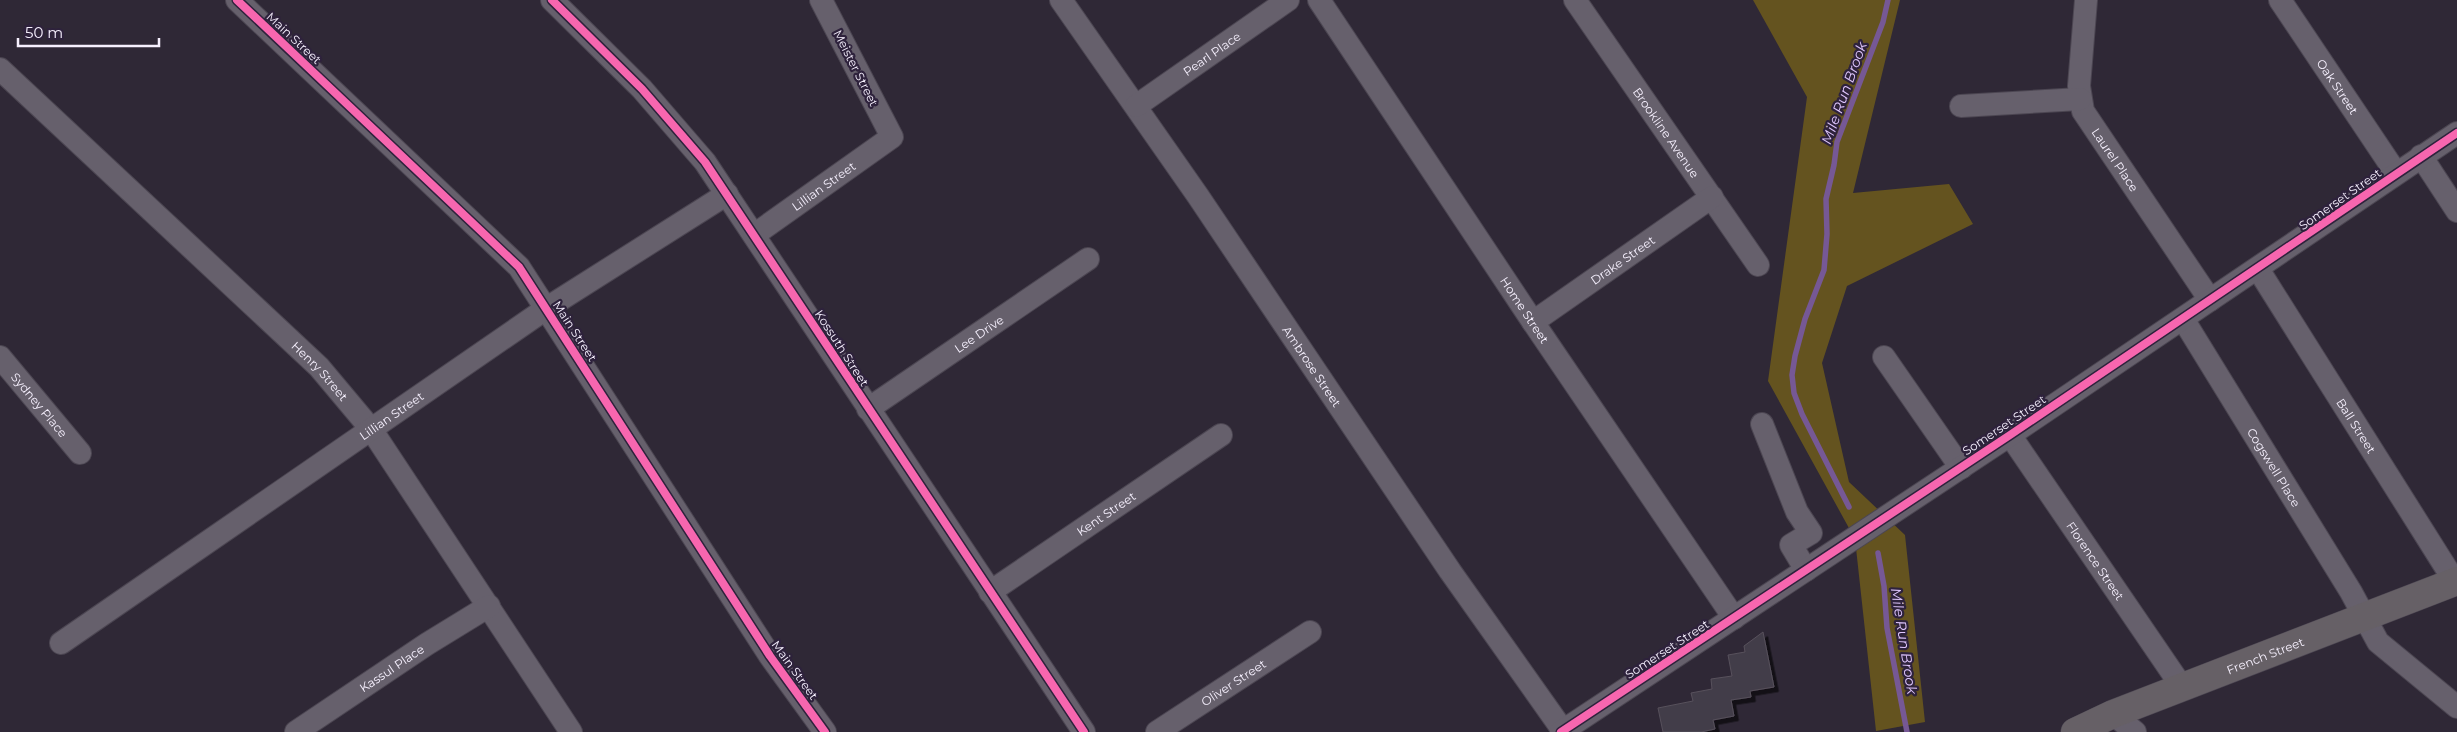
<svg xmlns="http://www.w3.org/2000/svg" width="2457" height="732" font-family="Montserrat,sans-serif">
<style>
.forest{fill:#64531f}
.lines{fill:none;stroke-linecap:round;stroke-linejoin:round}
.stream{stroke:#765895;stroke-width:5.5}
.building{fill:#433d49;stroke:#57515c;filter:url(#shadow)}
.minor-casing{stroke:#4c4652;stroke-width:24}
.major-casing{stroke:#4c4652;stroke-width:29}
.minor{stroke:#66606c;stroke-width:22}
.major{stroke:#666066;stroke-width:28}
.cycleway-casing{stroke:#2e223c;stroke-width:11}
.cycleway{stroke:#f766af;stroke-width:8}
.labels{text-anchor:middle;dominant-baseline:central;stroke-width:4.5;stroke-linejoin:round;paint-order:stroke}
.street-label{font-size:12px;fill:#f6f0fe;stroke:#2e223c}
.water-label{font-size:14px;font-style:italic;fill:#e0c7fe;stroke:#2e223c}
</style>
<defs>
<filter id="shadow"><feDropShadow dx="4.5" dy="4.5" stdDeviation="0" flood-color="#0009"/></filter>
</defs>
<rect width="100%" height="100%" fill="#2f2836"/>
<path class="forest" d="M 1753,0 L 1900,0 L 1853,193 L 1949,184 L 1973,224 L 1847,286 L 1822,363 L 1849,482 L 1905,535 L 1925,722 L 1876,731 L 1855,539 L 1768,381 L 1807,97 Z"/>
<g class="lines">
<path class="stream" d="M 1849,507 L 1802,414 L 1794,393 L 1792,375 L 1795,356 L 1805,319 L 1824,270 L 1827,234 L 1826,199 L 1834,165 L 1837,142 L 1883,22 L 1888,0
M 1878,553 L 1884,586 L 1887,628 L 1907,732"/>
</g>
<path class="building" d="M 1763,632 L 1774,687 L 1750,691 L 1751,697 L 1731,700 L 1734,716 L 1713,720 L 1715,729 L 1701,732 L 1663,732 L 1658,708 L 1693,701 L 1691,693 L 1712,689 L 1711,679 L 1732,676 L 1728,655 L 1745,652 L 1744,646 Z"/>
<g class="lines">
<g class="minor-casing">
<g id="minor">
<path d="M 237,0 L 519,267 L 770,656 L 825,732"/>
<path d="M 552,0 L 642,89 L 705,162 L 1084,732"/>
<path id="s1" d="M 1061,0 L 1198,196 L 1450,571 L 1564,732"/>
<path id="s2" d="M 1319,0 L 1533,322 L 1734,618"/>
<path id="s3" d="M 1575,0 L 1758,265"/>
<path id="s4" d="M 2086,0 L 2079,86 L 2083,111 L 2210,300"/>
<path id="s5" d="M 2280,0 L 2396,173"/>
<path id="s6" d="M 0,69 L 319,367 L 371,429 L 571,732"/>
<path id="s7" d="M 1136,106 L 1288,0"/>
<path d="M 1961,106 L 2080,99"/>
<path d="M 2421,156 L 2457,211"/>
<path id="s8" d="M 754,235 L 892,137 L 821,0"/>
<path id="s9" d="M 2258,269 L 2455,582"/>
<path id="s10" d="M 2183,319 L 2351,592 L 2378,642 L 2457,707"/>
<path id="s11" d="M 1533,322 L 1712,197"/>
<path id="s12" d="M 0,357 L 80,453"/>
<path d="M 1884,357 L 1961,468"/>
<path id="s13" d="M 868,409 L 1088,259"/>
<path d="M 1762,424 L 1797,512 L 1811,533 L 1791,545 L 1806,570"/>
<path id="s14" d="M 2010,435 L 2182,687"/>
<path id="s15" d="M 990,592 L 1221,435"/>
<path id="s16" d="M 61,643 L 547,308 L 727,194"/>
<path d="M 2113,714 L 2135,732"/>
<path id="s17" d="M 296,732 L 427,644 L 489,606"/>
<path id="s18" d="M 1157,732 L 1310,632"/>
<path d="M 1561,732 L 2010,435 L 2457,133"/>
</g>
</g>
<g class="major-casing">
<g id="major">
<path id="s19" d="M 2075,732 L 2113,714 L 2457,581"/>
</g>
</g>
<use href="#minor" class="minor"/>
<use href="#major" class="major"/>
<g class="cycleway-casing">
<path id="cycleway" d="M 237,0 L 519,267 L 770,656 L 825,732
M 552,0 L 642,89 L 705,162 L 1084,732
M 1561,732 L 2010,435 L 2457,133"/>
</g>
<use href="#cycleway" class="cycleway"/>
</g>
<g class="labels">
<g class="street-label">
<text transform="translate(294 38) rotate(43)">Main Street</text>
<text stroke="none"><textPath href="#s7" startOffset="92">Pearl Place</textPath></text>
<text transform="translate(856 68) rotate(63)">Meister Street</text>
<text stroke="none"><textPath href="#s5" startOffset="104">Oak Street</textPath></text>
<text stroke="none"><textPath href="#s3" startOffset="161">Brookline Avenue</textPath></text>
<text stroke="none"><textPath href="#s4" startOffset="170">Laurel Place</textPath></text>
<text stroke="none"><textPath href="#s8" startOffset="85">Lillian Street</textPath></text>
<text transform="translate(2340 199) rotate(-35)">Somerset Street</text>
<text stroke="none"><textPath href="#s11" startOffset="109">Drake Street</textPath></text>
<text stroke="none"><textPath href="#s2" startOffset="372">Home Street</textPath></text>
<text transform="translate(575 331) rotate(57)">Main Street</text>
<text stroke="none"><textPath href="#s13" startOffset="134">Lee Drive</textPath></text>
<text transform="translate(842 348) rotate(57)">Kossuth Street</text>
<text stroke="none"><textPath href="#s1" startOffset="444">Ambrose Street</textPath></text>
<text stroke="none"><textPath href="#s6" startOffset="440">Henry Street</textPath></text>
<text stroke="none"><textPath href="#s12" startOffset="62">Sydney Place</textPath></text>
<text stroke="none"><textPath href="#s16" startOffset="401">Lillian Street</textPath></text>
<text transform="translate(2004 425) rotate(-34)">Somerset Street</text>
<text stroke="none"><textPath href="#s9" startOffset="185">Ball Street</textPath></text>
<text stroke="none"><textPath href="#s10" startOffset="174">Cogswell Place</textPath></text>
<text stroke="none"><textPath href="#s15" startOffset="140">Kent Street</textPath></text>
<text stroke="none"><textPath href="#s14" startOffset="152">Florence Street</textPath></text>
<text transform="translate(1667 649) rotate(-33)">Somerset Street</text>
<text stroke="none"><textPath href="#s19" startOffset="205">French Street</textPath></text>
<text stroke="none"><textPath href="#s17" startOffset="115">Kassul Place</textPath></text>
<text transform="translate(795 670) rotate(54)">Main Street</text>
<text stroke="none"><textPath href="#s18" startOffset="91">Oliver Street</textPath></text>
</g>
<g class="water-label">
<text transform="translate(1844 93) rotate(-70)">Mile Run Brook</text>
<text transform="translate(1904 641) rotate(81)">Mile Run Brook</text>
</g>
</g>
<path d="M18 38v8h141v-8" fill="none" stroke="#f6f0fe" stroke-width="2.5"/>
<text x="25" y="38" font-size="15" fill="#f6f0fe" stroke="#2e223c" stroke-width="4" paint-order="stroke">50 m</text>
</svg>
